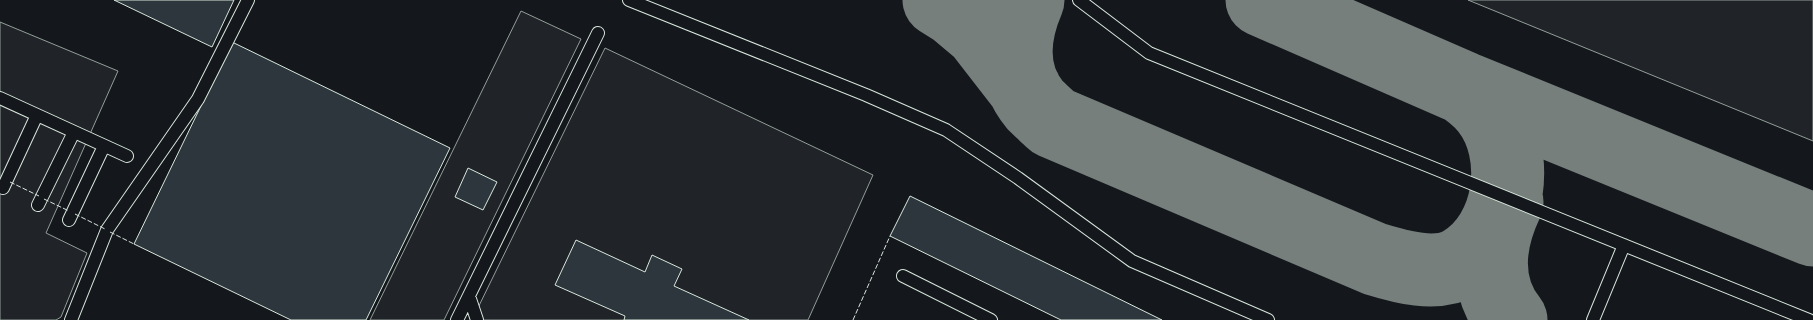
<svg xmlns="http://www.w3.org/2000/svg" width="1813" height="320" font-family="'Roboto Condensed',sans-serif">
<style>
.green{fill:#202428;stroke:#939e99}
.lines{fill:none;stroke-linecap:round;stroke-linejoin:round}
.taxiway{stroke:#767f7c;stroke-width:73}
.building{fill:#2c363c;stroke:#d8e6dc}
.lane-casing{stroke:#d8e6dc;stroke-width:14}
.lane{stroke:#14181c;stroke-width:12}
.fence{stroke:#d8e6dc;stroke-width:1;stroke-dasharray:5 2;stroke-linecap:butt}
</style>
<rect width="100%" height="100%" fill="#14181c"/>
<path class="green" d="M 1468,0 L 1813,0 L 1813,141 Z
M 521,11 L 581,39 L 444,320 L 370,320 Z
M 0,22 L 118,71 L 46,233 L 87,253 L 61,317 L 56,320 L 0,320 Z
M 605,48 L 873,175 L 808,320 L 472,320 Z"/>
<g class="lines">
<path class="taxiway" d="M 939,0 L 955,10 L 980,31 L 1025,89
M 1028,0 C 1013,35 1009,74 1035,105 C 1041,111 1048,117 1053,122 L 1375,259 C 1401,267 1436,277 1461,263 C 1512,234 1522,153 1487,109 C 1481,101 1472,94 1464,88
M 1262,0 L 1464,88 L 1813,230
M 1507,202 C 1489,240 1482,284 1511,320"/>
</g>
<path class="building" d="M 114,0 L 234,0 L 212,47 Z
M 232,42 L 450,148 L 366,320 L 291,320 L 134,244 Z
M 468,168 L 497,182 L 483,210 L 455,197 Z
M 910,196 L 1162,320 L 1061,320 L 890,236 Z
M 576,240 L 645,272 L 652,255 L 682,269 L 674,286 L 749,320 L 624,320 L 625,316 L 555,285 Z"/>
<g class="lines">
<g class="lane-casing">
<path id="lane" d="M 629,0 L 866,95 L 946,130 L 1018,178 L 1132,261 L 1268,320
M 1079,0 L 1149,53 L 1809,320
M 0,98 L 127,156
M 3,188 L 37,115
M 38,205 L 74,132
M 69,220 L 104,146
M 903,276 L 991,320
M 469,296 L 477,320
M 71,320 L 107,230 L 198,99 L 248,0
M 457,320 L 598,33
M 1593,320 L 1624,245"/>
</g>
<use href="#lane" class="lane"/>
<path class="fence" d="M 10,182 L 39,196
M 44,199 L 69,211
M 75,214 L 105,229
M 110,232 L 134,244
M 853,320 L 890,236"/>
</g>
</svg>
